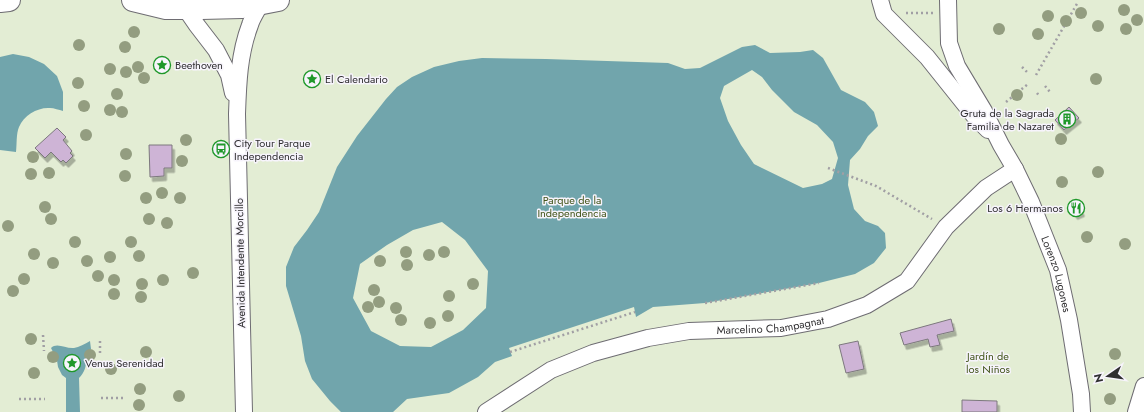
<svg xmlns="http://www.w3.org/2000/svg" width="1144" height="412" font-family="Jost,sans-serif">
<style>
.park{fill:#e3edd4}
.water{fill:#71a5ac;fill-rule:evenodd}
.building{fill:#ceb4d6;stroke:#7c787d;filter:url(#shadow)}
.lines{fill:none;stroke-linecap:round;stroke-linejoin:round}
.street-casing{stroke:#6e6c72;stroke-width:18}
.primary-casing{stroke:#6e6c72;stroke-width:24}
.path{stroke:#a19fa4;stroke-width:2.5;stroke-dasharray:2 3;stroke-linecap:butt}
.street{stroke:#fff;stroke-width:16}
.primary{stroke:#fff;stroke-width:22}
.tree{fill:#939d80}
.labels{text-anchor:middle;dominant-baseline:central;stroke-width:3;stroke-linejoin:round;paint-order:stroke}
.poi-label{font-size:11px;fill:#302f31;stroke:#f7f4fc;text-anchor:start}
.park-label{font-size:11px;fill:#42551a;stroke:#f7f4fc}
.street-label{font-size:11px;fill:#302f31;stroke:#f7f4fc}
</style>
<defs>
<filter id="shadow"><feDropShadow dx="2.5" dy="4.5" stdDeviation="0" flood-color="#0004"/></filter>
</defs>
<rect width="100%" height="100%" fill="#f7f4fc"/>
<path class="park" d="M 0,0 L 1144,0 L 1144,412 L 0,412 Z"/>
<path class="water" d="M 755,45 L 770,53 L 800,52 L 813,50 L 823,58 L 841,90 L 865,102 L 874,112 L 878,126 L 868,136 L 860,149 L 850,160 L 848,185 L 854,209 L 865,221 L 878,226 L 885,233 L 886,248 L 874,263 L 855,274 L 819,283 L 705,303 L 653,307 L 636,317 L 634,307 L 509,348 L 512,356 L 495,362 L 478,377 L 449,393 L 407,399 L 393,412 L 341,412 L 330,401 L 312,379 L 305,361 L 301,336 L 286,286 L 286,267 L 294,247 L 307,230 L 319,212 L 337,167 L 357,136 L 386,99 L 397,87 L 412,77 L 434,67 L 459,61 L 482,58 L 546,59 L 668,63 L 685,69 L 700,68 L 742,47 ZM 752,70 L 762,77 L 772,90 L 794,112 L 817,125 L 833,142 L 838,158 L 832,179 L 822,184 L 803,188 L 754,164 L 741,145 L 728,121 L 720,98 L 724,86 ZM 442,222 L 465,240 L 488,271 L 486,308 L 463,330 L 431,347 L 400,346 L 371,331 L 353,298 L 360,264 L 387,245 L 413,230 Z
M 13,54 L 29,57 L 44,64 L 57,76 L 63,92 L 63,111 C 59,110 54,108 50,108 C 38,107 24,115 19,127 C 16,134 17,144 16,152 L 0,150 L 0,57 Z
M 90,341 L 91,349 L 86,353 C 87,363 86,371 79,378 L 80,412 L 66,412 L 66,378 L 62,375 L 58,367 L 56,354 L 53,352 L 51,348 C 57,342 66,349 74,348 C 79,347 85,344 90,341 Z"/>
<path class="building" d="M 1069,107 L 1079,118 L 1064,130 L 1055,120 Z
M 57,128 L 66,137 L 63,140 L 72,151 L 70,153 L 73,156 L 66,163 L 63,160 L 61,162 L 51,152 L 45,158 L 35,148 Z
M 149,145 L 172,145 L 172,168 L 164,168 L 164,176 L 150,177 Z
M 1077,201 L 1082,212 L 1075,215 L 1069,205 Z
M 951,319 L 954,331 L 937,335 L 940,345 L 930,347 L 928,339 L 904,345 L 900,333 Z
M 858,341 L 864,369 L 846,373 L 839,345 Z
M 962,400 L 997,401 L 997,412 L 962,412 Z"/>
<g class="lines">
<g class="street-casing">
<g id="street">
<path d="M 184,0 L 185,8 L 196,24 L 216,50 L 229,75 L 233,93"/>
<path d="M 880,0 L 884,14 L 927,57 L 975,117 L 988,130"/>
<path id="s1" d="M 948,0 L 949,43 L 957,66 L 984,111 L 1001,145 L 1015,169 L 1031,202 L 1058,270 L 1069,320 L 1081,394 L 1082,412"/>
<path d="M 244,412 L 237,114 C 238,84 239,54 250,25 C 252,18 257,11 261,3"/>
<path id="s2" d="M 486,412 L 551,370 L 593,353 L 648,338 L 689,331 L 781,328 L 828,319 L 867,305 L 907,281 L 946,227 L 986,188 L 1015,169"/>
<path d="M 1136,412 L 1144,386"/>
</g>
</g>
<g class="primary-casing">
<path id="primary" d="M 133,0 L 166,8 L 201,8 L 242,7 L 278,0
M 0,1 L 9,0"/>
</g>
<path class="path" d="M 906,13 L 933,13
M 1022,67 L 1027,72
M 1036,75 L 1078,2
M 1045,86 L 1050,92
M 1037,93 L 1040,97
M 1006,102 L 1028,84
M 828,168 L 876,186 L 932,219
M 705,303 L 819,283
M 43,335 L 44,351
M 100,341 L 100,356
M 510,352 L 635,312
M 101,398 L 125,398
M 19,399 L 45,399"/>
<use href="#street" class="street"/>
<use href="#primary" class="primary"/>
</g>
<g class="tree">
<circle cx="1124" cy="10" r="6"/>
<circle cx="1081" cy="13" r="6"/>
<circle cx="1048" cy="16" r="6"/>
<circle cx="1137" cy="20" r="6"/>
<circle cx="1066" cy="21" r="6"/>
<circle cx="1098" cy="26" r="6"/>
<circle cx="999" cy="29" r="6"/>
<circle cx="1126" cy="29" r="6"/>
<circle cx="134" cy="32" r="6"/>
<circle cx="1038" cy="34" r="6"/>
<circle cx="79" cy="45" r="6"/>
<circle cx="125" cy="47" r="6"/>
<circle cx="138" cy="67" r="6"/>
<circle cx="110" cy="69" r="6"/>
<circle cx="126" cy="72" r="6"/>
<circle cx="144" cy="78" r="6"/>
<circle cx="1096" cy="79" r="6"/>
<circle cx="78" cy="83" r="6"/>
<circle cx="117" cy="94" r="6"/>
<circle cx="1017" cy="95" r="6"/>
<circle cx="84" cy="106" r="6"/>
<circle cx="110" cy="110" r="6"/>
<circle cx="122" cy="112" r="6"/>
<circle cx="86" cy="135" r="6"/>
<circle cx="1061" cy="139" r="6"/>
<circle cx="186" cy="140" r="6"/>
<circle cx="126" cy="154" r="6"/>
<circle cx="33" cy="157" r="6"/>
<circle cx="182" cy="161" r="6"/>
<circle cx="1098" cy="172" r="6"/>
<circle cx="49" cy="173" r="6"/>
<circle cx="31" cy="174" r="6"/>
<circle cx="125" cy="176" r="6"/>
<circle cx="1062" cy="182" r="6"/>
<circle cx="162" cy="193" r="6"/>
<circle cx="146" cy="198" r="6"/>
<circle cx="180" cy="198" r="6"/>
<circle cx="45" cy="207" r="6"/>
<circle cx="51" cy="219" r="6"/>
<circle cx="149" cy="219" r="6"/>
<circle cx="167" cy="223" r="6"/>
<circle cx="8" cy="226" r="6"/>
<circle cx="1087" cy="237" r="6"/>
<circle cx="75" cy="242" r="6"/>
<circle cx="131" cy="242" r="6"/>
<circle cx="1125" cy="244" r="6"/>
<circle cx="406" cy="252" r="6"/>
<circle cx="444" cy="252" r="6"/>
<circle cx="34" cy="254" r="6"/>
<circle cx="429" cy="255" r="6"/>
<circle cx="139" cy="256" r="6"/>
<circle cx="110" cy="257" r="6"/>
<circle cx="87" cy="261" r="6"/>
<circle cx="380" cy="261" r="6"/>
<circle cx="53" cy="263" r="6"/>
<circle cx="407" cy="265" r="6"/>
<circle cx="193" cy="273" r="6"/>
<circle cx="98" cy="276" r="6"/>
<circle cx="24" cy="279" r="6"/>
<circle cx="114" cy="280" r="6"/>
<circle cx="163" cy="280" r="6"/>
<circle cx="142" cy="284" r="6"/>
<circle cx="473" cy="284" r="6"/>
<circle cx="374" cy="290" r="6"/>
<circle cx="13" cy="291" r="6"/>
<circle cx="114" cy="294" r="6"/>
<circle cx="449" cy="296" r="6"/>
<circle cx="141" cy="297" r="6"/>
<circle cx="379" cy="302" r="6"/>
<circle cx="368" cy="307" r="6"/>
<circle cx="396" cy="308" r="6"/>
<circle cx="448" cy="316" r="6"/>
<circle cx="401" cy="320" r="6"/>
<circle cx="430" cy="323" r="6"/>
<circle cx="31" cy="339" r="6"/>
<circle cx="146" cy="352" r="6"/>
<circle cx="1115" cy="354" r="6"/>
<circle cx="90" cy="355" r="6"/>
<circle cx="53" cy="357" r="6"/>
<circle cx="111" cy="369" r="6"/>
<circle cx="34" cy="373" r="6"/>
<circle cx="140" cy="389" r="6"/>
<circle cx="179" cy="396" r="6"/>
<circle cx="1110" cy="399" r="6"/>
<circle cx="139" cy="405" r="6"/>
</g>
<defs>
<g id="sight-ring" transform="scale(0.9)"><circle r="9.5" fill="#f7f4fc" stroke="#1f982a" stroke-width="1.5"/><path d="M0-6L1.8-2.2L6-1.7L2.9 1.2L3.7 5.4L0 3.3L-3.7 5.4L-2.9 1.2L-6-1.7L-1.8-2.2Z" fill="#1f982a"/></g>
<g id="building-ring" transform="scale(0.9)"><circle r="9.5" fill="#f7f4fc" stroke="#1f982a" stroke-width="1.5"/><path d="M-4-6H4V6H1V3H-1V6H-4ZM-2.5-4.3h1.7v1.8h-1.7ZM.8-4.3h1.7v1.8H.8ZM-2.5-1h1.7V.8h-1.7ZM.8-1h1.7V.8H.8Z" fill="#1f982a"/></g>
<g id="bus-ring" transform="scale(0.9)"><circle r="9.5" fill="#f7f4fc" stroke="#1f982a" stroke-width="1.5"/><path d="M-5-6H5V4H4V6H2V4H-2V6H-4V4H-5ZM-3.5-4V0h7V-4ZM-3.5 1.2v1.5H-2V1.2ZM2 1.2v1.5H3.5V1.2Z" fill="#1f982a"/></g>
<g id="restaurant-ring" transform="scale(0.9)"><circle r="9.5" fill="#f7f4fc" stroke="#1f982a" stroke-width="1.5"/><path d="M-5-6h1v4h1v-4h1v4h1v-4h1v5L-1.5 .5V6h-2V.5L-5-1ZM5-6V6H3V1.5H1.5Q1.5-4 5-6Z" fill="#1f982a"/></g>
</defs>
<g fill-rule="evenodd">
<use href="#sight-ring" x="162" y="65"/>
<use href="#sight-ring" x="312" y="79"/>
<use href="#building-ring" x="1067" y="119"/>
<use href="#bus-ring" x="221" y="149"/>
<use href="#restaurant-ring" x="1076" y="208"/>
<use href="#sight-ring" x="72" y="363"/>
</g>
<g class="labels">
<g class="poi-label">
<text x="175" y="65">Beethoven</text>
<text x="325" y="79">El Calendario</text>
<text x="1054" y="113" text-anchor="end">Gruta de la Sagrada<tspan x="1054" dy="13">Familia de Nazaret</tspan></text>
<text x="234" y="143">City Tour Parque<tspan x="234" dy="13">Independencia</tspan></text>
<text x="1063" y="208" text-anchor="end">Los 6 Hermanos</text>
<text x="85" y="363">Venus Serenidad</text>
</g>
<g class="park-label">
<text x="572" y="200">Parque de la<tspan x="572" dy="13">Independencia</tspan></text>
<text x="988" y="356">Jardín de<tspan x="988" dy="13">los Niños</tspan></text>
</g>
<g class="street-label">
<text transform="translate(240 263) rotate(-91)">Avenida Intendente Morcillo</text>
<text stroke="none"><textPath href="#s1" startOffset="299">Lorenzo Lugones</textPath></text>
<text stroke="none"><textPath href="#s2" startOffset="303">Marcelino Champagnat</textPath></text>
</g>
</g>
<g transform="translate(1108 376) rotate(257)" stroke="#f7f4fc" stroke-width="3" paint-order="stroke">
<path d="M0-3L7 15L0 10L-7 15Z" fill="#302f31"/>
<text y="-6" font-size="11" font-weight="bold" text-anchor="middle" fill="#302f31">N</text>
</g>
</svg>
